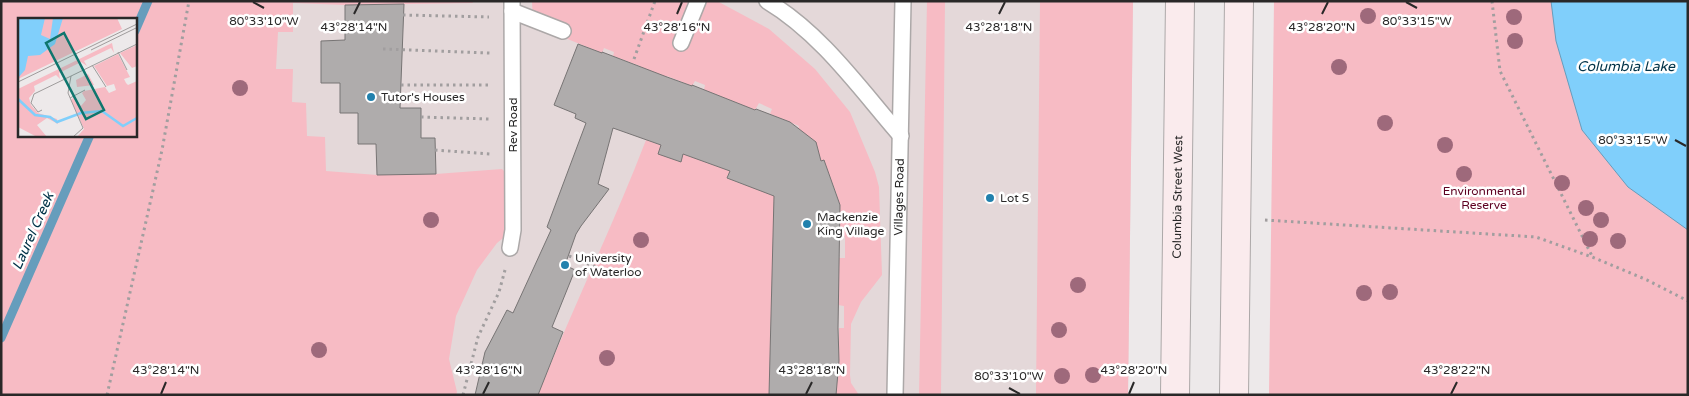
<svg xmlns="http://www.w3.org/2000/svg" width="1689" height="396" font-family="'Varela Round',sans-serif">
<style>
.built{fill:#e4d8d9;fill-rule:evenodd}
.green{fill:#f7bbc4;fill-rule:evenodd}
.water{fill:#80cffb;stroke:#669dbc}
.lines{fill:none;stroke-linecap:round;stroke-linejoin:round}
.stream{stroke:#669dbc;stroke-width:9}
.building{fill:#afacac;stroke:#777474}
.lane-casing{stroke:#aca8a8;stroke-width:18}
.secondary-casing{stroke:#aca8a8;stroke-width:30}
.path{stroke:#a19e9f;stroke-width:3;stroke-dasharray:2.5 4;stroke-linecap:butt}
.lane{stroke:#fff;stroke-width:15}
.secondary{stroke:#faebed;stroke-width:28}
.tree{fill:#9e697b}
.ticks{fill:none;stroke:#292828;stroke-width:2}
.poi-dot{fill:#2181ad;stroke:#fff;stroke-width:2}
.labels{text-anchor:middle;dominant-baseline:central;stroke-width:5;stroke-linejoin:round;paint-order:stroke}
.poi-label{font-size:12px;fill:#292828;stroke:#fff;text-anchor:start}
.street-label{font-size:12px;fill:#292828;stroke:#fff}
.park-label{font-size:12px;fill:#5d0021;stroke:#fff}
.water-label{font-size:14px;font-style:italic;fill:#013247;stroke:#fff}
.inset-river{fill:none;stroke:#80cffb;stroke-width:2.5}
.inset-road{fill:none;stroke:#9f9c9c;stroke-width:1}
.view{fill:#0f766e;fill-opacity:0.15;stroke:#0f766e;stroke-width:2.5}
.inset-edge{fill:none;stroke:#292828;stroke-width:2.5}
.ticks-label{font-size:12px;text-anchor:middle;fill:#292828;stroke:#fff;stroke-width:5;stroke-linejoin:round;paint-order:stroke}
</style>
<rect width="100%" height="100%" fill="#ede9ea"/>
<path class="built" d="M 1,1 L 1133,1 L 1128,395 L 1,395 ZM 19,19 L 135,19 L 135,135 L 19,135 Z"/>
<path class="green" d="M 1,1 L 472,1 L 473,3 L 345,5 L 293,3 L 293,32 L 278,32 L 276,69 L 293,69 L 292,102 L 306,103 L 307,136 L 325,137 L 326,171 L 377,175 L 436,174 L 502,169 L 505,172 L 513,230 L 497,243 L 477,270 L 456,316 L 449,359 L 457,392 L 456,395 L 1,395 ZM 19,19 L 135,19 L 135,135 L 19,135 Z
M 532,1 L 717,1 L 769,29 L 815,69 L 850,112 L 875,172 L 879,187 L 882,275 L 861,302 L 851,324 L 850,375 L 851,383 L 859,395 L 836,395 L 837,379 L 830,379 L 830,352 L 839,352 L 839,328 L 844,328 L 844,306 L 838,305 L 839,258 L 845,258 L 845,237 L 840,237 L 840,212 L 828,211 L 837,195 L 824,161 L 814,164 L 795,137 L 799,126 L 770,114 L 772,109 L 759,103 L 755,110 L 704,90 L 705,85 L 695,81 L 692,86 L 667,76 L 665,81 L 639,70 L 640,66 L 613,56 L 614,52 L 604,48 L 602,53 L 533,25 Z
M 927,1 L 945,1 L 941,395 L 919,395 Z
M 1040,1 L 1133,1 L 1128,395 L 1036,395 Z
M 1274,1 L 1688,1 L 1688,395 L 1269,395 Z
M 646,140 L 661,145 L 681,161 L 683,154 L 730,171 L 727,178 L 744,185 L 775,186 L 770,351 L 779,381 L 769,381 L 769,395 L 538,395 C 572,309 613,226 646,140 Z"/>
<path class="water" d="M 1551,1 L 1688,1 L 1688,230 L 1628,187 L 1582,130 L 1556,41 Z"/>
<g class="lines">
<path class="stream" d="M 135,31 L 148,1
M 1,338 L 90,135"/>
</g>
<path class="building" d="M 404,4 L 400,108 L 421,108 L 421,138 L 435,138 L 436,174 L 377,175 L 376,144 L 358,144 L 358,113 L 340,113 L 340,83 L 321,83 L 321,41 L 345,40 L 345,5 Z
M 578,44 L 602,53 L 602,52 L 667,77 L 692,86 L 692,85 L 755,110 L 756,109 L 790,122 L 816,142 L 821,161 L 824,160 L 840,205 L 838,328 L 839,361 L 836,395 L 769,395 L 774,196 L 727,178 L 730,171 L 683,154 L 681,162 L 658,154 L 661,145 L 613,128 L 598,184 L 609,189 L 581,226 L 576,234 L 565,265 L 575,270 L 552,327 L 563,332 L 538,395 L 475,395 L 485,352 L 507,310 L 513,313 L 551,230 L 547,227 L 586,123 L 575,118 L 576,114 L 554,105 Z"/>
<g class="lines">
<g class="lane-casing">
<g id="lane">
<path d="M 767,1 C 822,34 860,89 901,136"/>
<path d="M 512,11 L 563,31"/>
<path d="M 681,43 L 698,1"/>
<path d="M 510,248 L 513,230 L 512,1"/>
<path id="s1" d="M 895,395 L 903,1"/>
</g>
</g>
<g class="secondary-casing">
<g id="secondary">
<path id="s2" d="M 1175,395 L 1180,1"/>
<path d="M 1234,395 L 1239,1"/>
</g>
</g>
<path class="path" d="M 1492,1 L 1500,71 L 1592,256
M 403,15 L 489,17
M 383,49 L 490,53
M 634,59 L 655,1
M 401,85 L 489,85
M 421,117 L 489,119
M 435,150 L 490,154
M 1265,220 L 1536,237 L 1592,257 L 1647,280 L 1688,301
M 569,256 L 621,277
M 107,395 L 162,150 L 189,1
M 463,395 L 478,337 L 499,292 L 505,270"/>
<use href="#lane" class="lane"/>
<use href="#secondary" class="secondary"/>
</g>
<g class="tree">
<circle cx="1368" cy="16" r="8"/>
<circle cx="1514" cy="17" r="8"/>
<circle cx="1515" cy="41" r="8"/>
<circle cx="1339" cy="67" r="8"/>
<circle cx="240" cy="88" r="8"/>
<circle cx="1385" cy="123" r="8"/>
<circle cx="1445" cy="145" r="8"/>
<circle cx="1464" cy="174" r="8"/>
<circle cx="1562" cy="183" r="8"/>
<circle cx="1586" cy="208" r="8"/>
<circle cx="431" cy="220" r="8"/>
<circle cx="1601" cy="220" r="8"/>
<circle cx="1590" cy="239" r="8"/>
<circle cx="641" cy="240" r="8"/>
<circle cx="1618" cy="241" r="8"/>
<circle cx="1078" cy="285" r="8"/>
<circle cx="1390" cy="292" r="8"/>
<circle cx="1364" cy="293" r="8"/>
<circle cx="1059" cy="330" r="8"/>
<circle cx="319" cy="350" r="8"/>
<circle cx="607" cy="358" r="8"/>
<circle cx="1093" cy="375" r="8"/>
<circle cx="1062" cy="376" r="8"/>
</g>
<path class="ticks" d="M 253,2 L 264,8M 1406,2 L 1417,8M 354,14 L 360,2M 677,14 L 682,2M 999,14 L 1005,2M 1322,14 L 1328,2M 1675,140 L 1686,146M 1009,388 L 1020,394M 161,394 L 166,382M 483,394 L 489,382M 806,394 L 812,382M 1129,394 L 1134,382M 1451,394 L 1457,382"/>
<g class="poi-dot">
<circle cx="371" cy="97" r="5"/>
<circle cx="990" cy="198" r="5"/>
<circle cx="807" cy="224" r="5"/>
<circle cx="565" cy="265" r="5"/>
</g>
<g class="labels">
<g class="poi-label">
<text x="381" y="97">Tutor's Houses</text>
<text x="1000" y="198">Lot S</text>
<text x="817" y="217">Mackenzie<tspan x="817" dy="14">King Village</tspan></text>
<text x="575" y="258">University<tspan x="575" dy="14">of Waterloo</tspan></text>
</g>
<g class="street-label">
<text transform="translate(513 125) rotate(-90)">Rev Road</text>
<text stroke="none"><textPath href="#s1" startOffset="198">Villages Road</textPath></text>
<text stroke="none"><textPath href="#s2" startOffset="198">Columbia Street West</textPath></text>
</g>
<g class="park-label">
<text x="1484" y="191">Environmental<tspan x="1484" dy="14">Reserve</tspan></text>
</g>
<g class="water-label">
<text x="1626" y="66">Columbia Lake</text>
<text transform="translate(33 231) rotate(-66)">Laurel Creek</text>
</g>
</g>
<g transform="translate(18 18)">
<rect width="119" height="119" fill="#ede9ea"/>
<path d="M 0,0 L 99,0 L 104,11 L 0,61 ZM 94,25 L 96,35 L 93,30 L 66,43 L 69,48 L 63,44 L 41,55 L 42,61 L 38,57 L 16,68 L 17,73 L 11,80 L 13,87 L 20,95 L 39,101 L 40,106 L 29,100 L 19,107 L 29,119 L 19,119 L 0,109 L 0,71 ZM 119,27 L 119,48 L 114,50 L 102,35 ZM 100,36 L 112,59 L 106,61 L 108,65 L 110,67 L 119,63 L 119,118 L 59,119 L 66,111 L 53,82 L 56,79 L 63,88 L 68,82 L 64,75 L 66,73 L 87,69 L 91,75 L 98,72 L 96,66 L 89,68 L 76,48 ZM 70,56 L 76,67 L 59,69 L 58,62 Z" fill="#f7bbc4"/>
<path d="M 0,0 L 27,0 L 23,17 L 32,21 L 35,0 L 45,0 L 37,26 L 22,37 L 10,38 L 7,52 L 0,60 Z" fill="#80cffb"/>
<path class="inset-river" d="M 0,81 L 17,97 L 32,99 L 39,104 L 63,95 L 84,93 L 105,108 L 119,100"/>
<path class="inset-road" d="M 73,32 L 118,10M 100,34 L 109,52M 74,47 L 88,69M 53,58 L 50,75 L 65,110 L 55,119M 0,64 L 119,6M 52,80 L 67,72M 24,92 L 20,94 L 13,85 L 16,76 L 119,26"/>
<path class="view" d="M 46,15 L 86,92 L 68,101 L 28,25 Z"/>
<rect width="119" height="119" class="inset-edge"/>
</g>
<g class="ticks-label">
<text x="264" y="25">80°33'10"W</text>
<text x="1417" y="25">80°33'15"W</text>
<text x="354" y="31">43°28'14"N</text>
<text x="677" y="31">43°28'16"N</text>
<text x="999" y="31">43°28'18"N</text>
<text x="1322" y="31">43°28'20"N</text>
<text x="1633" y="144">80°33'15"W</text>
<text x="166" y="374">43°28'14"N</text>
<text x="489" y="374">43°28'16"N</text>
<text x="812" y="374">43°28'18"N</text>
<text x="1134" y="374">43°28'20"N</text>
<text x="1457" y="374">43°28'22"N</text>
<text x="1009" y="380">80°33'10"W</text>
</g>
<rect width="1689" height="396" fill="none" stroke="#292828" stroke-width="5"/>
</svg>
